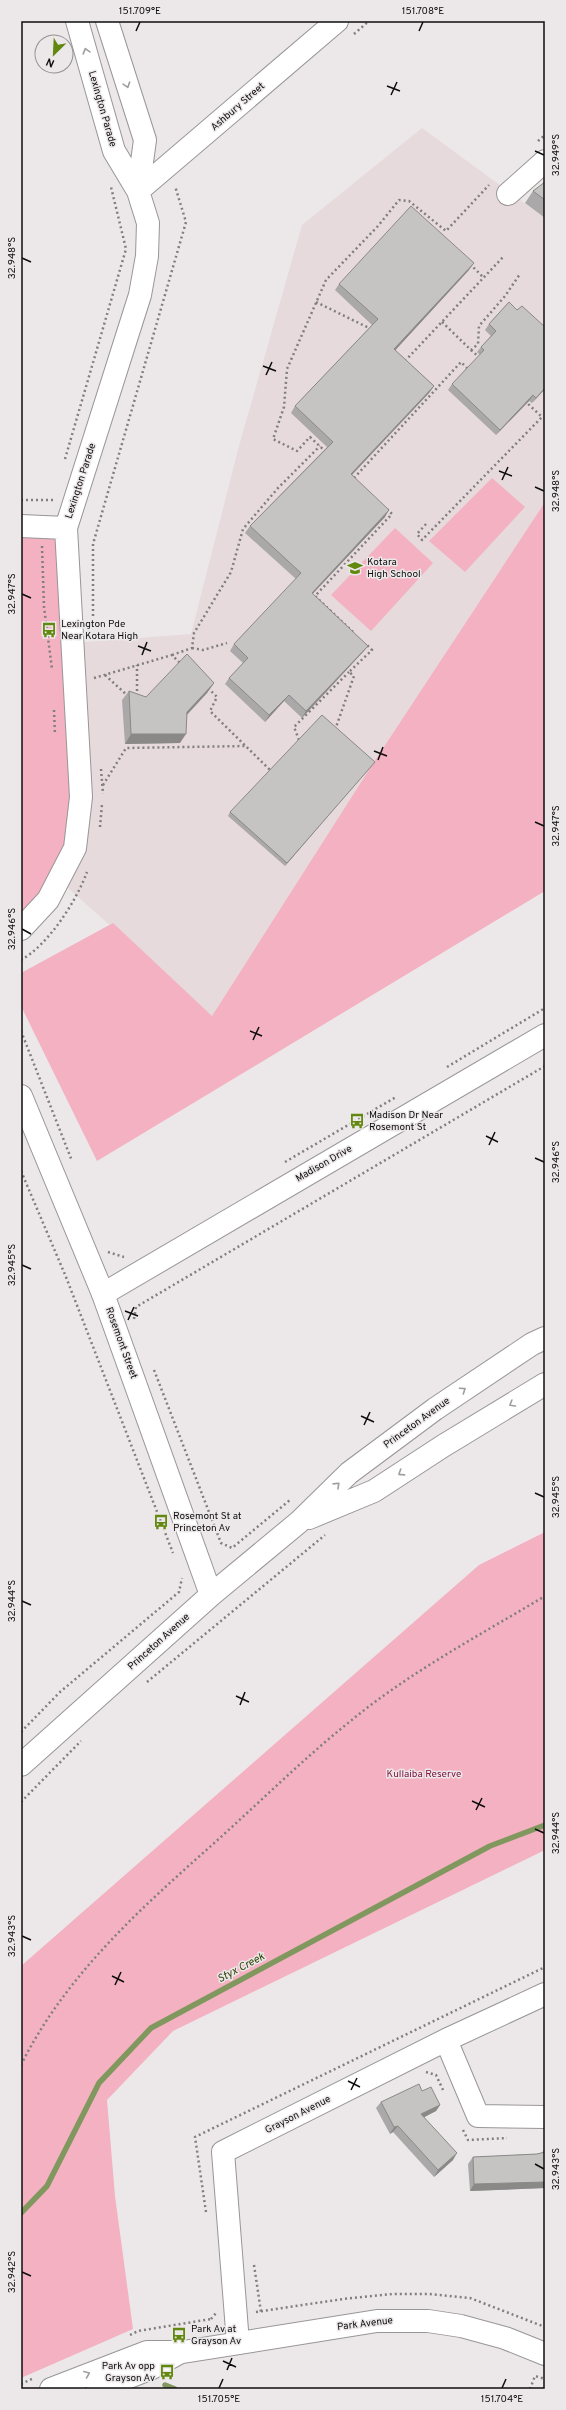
<svg xmlns="http://www.w3.org/2000/svg" width="566" height="2410" font-family="Overpass,sans-serif">
<style>
.built{fill:#e6dadc}
.green{fill:#f3b1c1}
.lines{fill:none;stroke-linecap:round;stroke-linejoin:round}
.stream{stroke:#80975e;stroke-width:5.5}
.minor-casing{stroke:#999697;stroke-width:24}
.major-casing{stroke:#999697;stroke-width:24}
.path{stroke:#807e7e;stroke-width:2.5;stroke-dasharray:2 3;stroke-linecap:butt}
.minor{stroke:#fff;stroke-width:22}
.major{stroke:#fff;stroke-width:22}
.wall{fill:#aaa8a8}
.shaded-wall{fill:#8b8888}
.building{fill:#c6c3c3;stroke:#8b8888}
.oneway{stroke:#9f9e9e}
.ticks{fill:none;stroke:#0e0d0d;stroke-width:1.5}
.labels{text-anchor:middle;dominant-baseline:central;stroke-width:3;stroke-linejoin:round;paint-order:stroke}
.street-label{font-size:10px;fill:#0e0d0d;stroke:#ece8e9}
.poi-label{font-size:10px;fill:#0e0d0d;stroke:#ece8e9;text-anchor:start}
.park-label{font-size:10px;fill:#821741;stroke:#ece8e9}
.water-label{font-size:11px;font-style:italic;fill:#2d4104;stroke:#ece8e9}
.neatline{fill:none;stroke:#0e0d0d;stroke-width:1.5}
.ticks-label{font-size:10px;text-anchor:middle;fill:#0e0d0d}
</style>
<rect width="100%" height="100%" fill="#ece8e9"/>
<path class="built" d="M 422,128 L 545,218 L 545,502 L 372,765 L 212,1016 L 59,880 L 72,643 L 191,634 L 239,446 L 302,225 Z"/>
<path class="green" d="M 492,478 L 525,507 L 465,572 L 429,541 Z
M 545,502 L 545,891 L 97,1161 L 21,1006 L 21,973 L 113,923 L 212,1016 L 372,765 Z
M 66,528 L 75,848 L 21,929 L 21,529 Z
M 395,528 L 433,563 L 371,631 L 331,595 Z
M 545,1532 L 545,1850 L 173,2031 L 107,2100 L 115,2196 L 133,2329 L 21,2378 L 21,1966 L 479,1565 Z"/>
<g class="lines">
<path class="stream" d="M 21,2213 L 47,2186 L 99,2083 L 151,2028 L 490,1846 L 545,1825
M 165,2385 L 175,2389"/>
<g class="minor-casing">
<path id="minor" d="M 107,21 L 145,140 L 138,191
M 138,191 L 337,21
M 508,194 L 545,161
M 21,526 L 66,528
M 21,929 L 48,900 L 75,848 L 81,797 L 66,528 L 140,295 L 147,256 L 148,223 L 138,191 L 114,151 L 77,21
M 103,1294 L 211,1595
M 309,1518 L 374,1491 L 443,1446 L 545,1384
M 21,1765 L 211,1595 L 299,1522 L 349,1473 L 435,1409 L 532,1344 L 545,1338
M 446,2040 L 478,2116 L 545,2117
M 238,2343 L 223,2152 L 446,2040 L 545,1994"/>
</g>
<g class="major-casing">
<path id="major" d="M 21,1096 L 103,1294 L 545,1035
M 51,2389 L 147,2352 L 183,2352 L 377,2321 L 428,2321 L 461,2326 L 505,2338 L 545,2354
M 98,2389 L 152,2368 L 179,2353"/>
</g>
<path class="path" d="M 354,34 L 369,21
M 538,141 L 545,135
M 470,264 L 484,278
M 316,302 L 371,329
M 442,322 L 471,350 L 478,344 L 479,326 L 505,296 L 520,274
M 471,350 L 480,358
M 405,361 L 504,256
M 326,452 L 310,437 L 297,451 L 273,439 L 284,407 L 287,369 L 326,280 L 378,226 L 399,200 L 409,201 L 446,231 L 489,185
M 65,459 L 126,249 L 111,187
M 354,478 L 461,362 L 469,370
M 21,500 L 53,500
M 426,524 L 417,534 L 422,540 L 542,417 L 526,402
M 42,546 L 44,607 L 52,669
M 93,616 L 93,544 L 186,222 L 175,186
M 353,632 L 315,596 L 392,514 L 387,509
M 192,648 L 203,650 L 227,643
M 172,655 L 192,648 L 194,633 L 231,572 L 243,529 L 278,488 L 320,446
M 105,675 L 128,696
M 94,678 L 172,655 L 180,663
M 208,688 L 217,697 L 210,711 L 270,770
M 137,696 L 137,665
M 54,710 L 55,735
M 335,730 L 354,676 L 349,672 L 372,650 L 366,644
M 299,740 L 294,727 L 349,672
M 101,769 L 103,794
M 103,785 L 126,748 L 245,746
M 100,827 L 102,804
M 21,960 C 48,945 76,902 87,872
M 21,1031 L 72,1161
M 447,1067 L 545,1008
M 285,1162 L 396,1097
M 21,1171 L 66,1277 L 173,1553
M 108,1252 L 124,1257
M 134,1319 L 136,1307 L 545,1066
M 154,1370 L 221,1543 L 232,1548 L 290,1500
M 147,1682 L 325,1535
M 21,1732 L 60,1692 L 179,1592 L 182,1578
M 21,1802 L 81,1741
M 21,2065 C 65,1976 139,1910 212,1845 C 259,1803 304,1758 353,1719 C 412,1671 480,1635 545,1596
M 426,2072 L 436,2075 L 444,2092
M 463,2130 L 468,2140 L 507,2138
M 206,2212 L 195,2137 L 545,1967
M 254,2265 L 261,2312
M 256,2312 L 343,2299 L 393,2294 L 429,2294 L 470,2298 L 545,2327
M 211,2319 L 216,2313
M 130,2335 L 138,2331 L 211,2319
M 21,2384 L 34,2378
M 530,2389 L 535,2376 L 545,2379"/>
<use href="#minor" class="minor"/>
<use href="#major" class="major"/>
</g>
<path class="wall" d="M 545,182 L 545,218 L 525,203 L 533,191 Z
M 469,270 L 395,350 L 434,386 L 429,393 L 352,475 L 385,517 L 312,594 L 368,646 L 363,652 L 302,718 L 284,701 L 265,722 L 225,684 L 229,678 L 243,663 L 230,651 L 234,644 L 296,579 L 245,533 L 250,526 L 327,447 L 291,413 L 295,406 L 372,325 L 335,290 L 339,284 Z
M 509,302 L 545,389 L 532,403 L 529,401 L 496,435 L 448,390 L 452,384 L 480,355 L 477,352 L 481,347 L 491,336 L 485,330 L 489,324 Z
M 214,683 L 207,693 L 187,715 L 180,743 L 125,744 L 122,700 L 129,691 L 146,697 Z
M 372,765 L 285,866 L 228,816 L 230,812 Z
M 381,2102 L 440,2105 L 436,2111 L 424,2117 L 453,2160 L 434,2177 L 393,2132 L 390,2134 L 376,2108 Z
M 545,2148 L 545,2188 L 470,2191 L 468,2164 L 473,2157 L 537,2154 L 542,2153 Z"/>
<path class="shaded-wall" d="M 474,263 L 469,270 L 390,356 L 394,349 Z
M 434,386 L 429,393 L 346,481 L 351,474 Z
M 545,388 L 545,389 L 532,403 L 536,398 Z
M 533,395 L 529,401 L 496,435 L 500,430 Z
M 389,510 L 385,517 L 307,600 L 312,593 Z
M 368,646 L 363,652 L 302,718 L 306,711 Z
M 214,683 L 207,693 L 180,722 L 187,712 Z
M 289,695 L 284,701 L 265,722 L 269,715 Z
M 131,734 L 186,734 L 180,743 L 125,744 Z
M 375,762 L 372,765 L 285,866 L 287,863 Z
M 440,2105 L 436,2111 L 417,2121 L 421,2114 Z
M 398,2126 L 393,2132 L 390,2134 L 394,2127 Z
M 457,2153 L 453,2160 L 434,2177 L 438,2170 Z
M 545,2182 L 545,2188 L 470,2191 L 474,2184 Z"/>
<path class="building" d="M 545,182 L 545,200 L 533,191 Z
M 411,206 L 474,263 L 394,349 L 434,386 L 351,474 L 389,510 L 312,593 L 368,646 L 306,711 L 289,695 L 269,715 L 229,678 L 248,658 L 234,644 L 301,573 L 250,526 L 333,442 L 295,406 L 378,319 L 339,284 Z
M 509,302 L 517,310 L 522,306 L 545,327 L 545,388 L 536,398 L 533,395 L 500,430 L 452,384 L 484,350 L 481,347 L 496,331 L 489,324 Z
M 187,654 L 214,683 L 187,712 L 186,734 L 131,734 L 129,691 L 146,697 Z
M 322,715 L 375,762 L 287,863 L 230,812 Z
M 419,2084 L 422,2091 L 431,2087 L 440,2105 L 421,2114 L 457,2153 L 438,2170 L 398,2126 L 394,2127 L 381,2102 Z
M 545,2152 L 545,2182 L 474,2184 L 473,2157 L 537,2154 Z"/>
<defs><path id="oneway-chevron" d="M-2-3.5L2.5 0L-2 3.5" fill="none" stroke-width="1.6" stroke-linecap="round" stroke-linejoin="round"/></defs>
<g class="oneway">
<use href="#oneway-chevron" transform="translate(86 51) rotate(-106)"/>
<use href="#oneway-chevron" transform="translate(127 85) rotate(72)"/>
<use href="#oneway-chevron" transform="translate(463 1390) rotate(-34)"/>
<use href="#oneway-chevron" transform="translate(512 1404) rotate(149)"/>
<use href="#oneway-chevron" transform="translate(401 1473) rotate(147)"/>
<use href="#oneway-chevron" transform="translate(337 1485) rotate(-44)"/>
<use href="#oneway-chevron" transform="translate(87 2374) rotate(-22)"/>
</g>
<path class="ticks" d="M 136,31 L 140,22M 419,31 L 423,22M 387,86 L 400,91M 391,95 L 397,82M 535,151 L 544,155M 22,258 L 31,262M 263,366 L 276,371M 266,375 L 272,362M 499,471 L 512,476M 502,480 L 508,467M 535,487 L 544,491M 22,594 L 31,598M 138,646 L 151,651M 142,655 L 147,642M 374,751 L 387,756M 378,760 L 383,747M 535,822 L 544,826M 22,929 L 31,934M 250,1031 L 262,1036M 253,1040 L 259,1027M 486,1136 L 498,1142M 489,1145 L 495,1132M 535,1158 L 544,1162M 22,1265 L 31,1269M 125,1311 L 138,1316M 128,1320 L 134,1307M 361,1416 L 374,1422M 364,1425 L 370,1412M 535,1493 L 544,1497M 22,1601 L 31,1605M 236,1696 L 249,1702M 240,1705 L 245,1692M 472,1801 L 485,1807M 476,1810 L 482,1798M 535,1829 L 544,1833M 22,1936 L 31,1940M 112,1976 L 124,1982M 115,1985 L 121,1972M 348,2081 L 360,2087M 351,2090 L 357,2078M 535,2164 L 544,2169M 22,2272 L 31,2276M 223,2361 L 236,2367M 227,2370 L 232,2358M 219,2388 L 223,2379M 502,2388 L 506,2379"/>
<defs>
<g id="school-bare" transform="scale(1.2)"><path d="M0-5L7-2L0 1L-7-2ZM-4 1L0 2.5L4 1V4Q0 6-4 4Z" fill="#638810" stroke="#ece8e9" stroke-width="2.5" paint-order="stroke"/></g>
<g id="bus-bare" transform="scale(1.2)"><path d="M-5-6H5V4H4V6H2V4H-2V6H-4V4H-5ZM-3.5-4V0h7V-4ZM-3.5 1.2v1.5H-2V1.2ZM2 1.2v1.5H3.5V1.2Z" fill="#638810" stroke="#ece8e9" stroke-width="2.5" paint-order="stroke"/></g>
</defs>
<g fill-rule="evenodd">
<use href="#school-bare" x="355" y="568"/>
<use href="#bus-bare" x="49" y="630"/>
<use href="#bus-bare" x="357" y="1121"/>
<use href="#bus-bare" x="161" y="1522"/>
<use href="#bus-bare" x="179" y="2335"/>
<use href="#bus-bare" x="167" y="2372"/>
</g>
<g class="labels">
<g class="street-label">
<text transform="translate(238 107) rotate(-41)">Ashbury Street</text>
<text transform="translate(102 109) rotate(74)">Lexington Parade</text>
<text transform="translate(81 481) rotate(-72)">Lexington Parade</text>
<text transform="translate(324 1164) rotate(-30)">Madison Drive</text>
<text transform="translate(121 1343) rotate(70)">Rosemont Street</text>
<text transform="translate(417 1423) rotate(-36)">Princeton Avenue</text>
<text transform="translate(159 1642) rotate(-42)">Princeton Avenue</text>
<text transform="translate(298 2115) rotate(-27)">Grayson Avenue</text>
<text transform="translate(365 2324) rotate(-7)">Park Avenue</text>
</g>
<g class="poi-label">
<text x="367" y="562">Kotara<tspan x="367" dy="12">High School</tspan></text>
<text x="61" y="624">Lexington Pde<tspan x="61" dy="12">Near Kotara High</tspan></text>
<text x="369" y="1115">Madison Dr Near<tspan x="369" dy="12">Rosemont St</tspan></text>
<text x="173" y="1516">Rosemont St at<tspan x="173" dy="12">Princeton Av</tspan></text>
<text x="191" y="2329">Park Av at<tspan x="191" dy="12">Grayson Av</tspan></text>
<text x="155" y="2366" text-anchor="end">Park Av opp<tspan x="155" dy="12">Grayson Av</tspan></text>
</g>
<g class="park-label">
<text x="424" y="1774">Kullaiba Reserve</text>
</g>
<g class="water-label">
<text transform="translate(241 1968) rotate(-28)">Styx Creek</text>
</g>
</g>
<rect width="566" height="2410" fill="none" stroke="#ece8e9" stroke-width="44"/>
<g transform="translate(54 54) rotate(204)"><circle r="19" fill="#ece8e9" stroke="#939091"/>
<path d="M0-3L7 15L0 10L-7 15Z" fill="#638810"/>
<text y="-6" font-size="11" font-weight="bold" text-anchor="middle" fill="#0e0d0d">N</text>
</g>
<rect x="22" y="22" width="522" height="2366" class="neatline"/>
<g class="ticks-label">
<text x="140" y="14">151.709°E</text>
<text x="423" y="14">151.708°E</text>
<text transform="translate(555 155) rotate(-90)" y="4">32.949°S</text>
<text transform="translate(11 258) rotate(-90)" y="4">32.948°S</text>
<text transform="translate(555 491) rotate(-90)" y="4">32.948°S</text>
<text transform="translate(11 594) rotate(-90)" y="4">32.947°S</text>
<text transform="translate(555 826) rotate(-90)" y="4">32.947°S</text>
<text transform="translate(11 929) rotate(-90)" y="4">32.946°S</text>
<text transform="translate(555 1162) rotate(-90)" y="4">32.946°S</text>
<text transform="translate(11 1265) rotate(-90)" y="4">32.945°S</text>
<text transform="translate(555 1497) rotate(-90)" y="4">32.945°S</text>
<text transform="translate(11 1601) rotate(-90)" y="4">32.944°S</text>
<text transform="translate(555 1833) rotate(-90)" y="4">32.944°S</text>
<text transform="translate(11 1936) rotate(-90)" y="4">32.943°S</text>
<text transform="translate(555 2169) rotate(-90)" y="4">32.943°S</text>
<text transform="translate(11 2272) rotate(-90)" y="4">32.942°S</text>
<text x="219" y="2402">151.705°E</text>
<text x="502" y="2402">151.704°E</text>
</g>
</svg>
